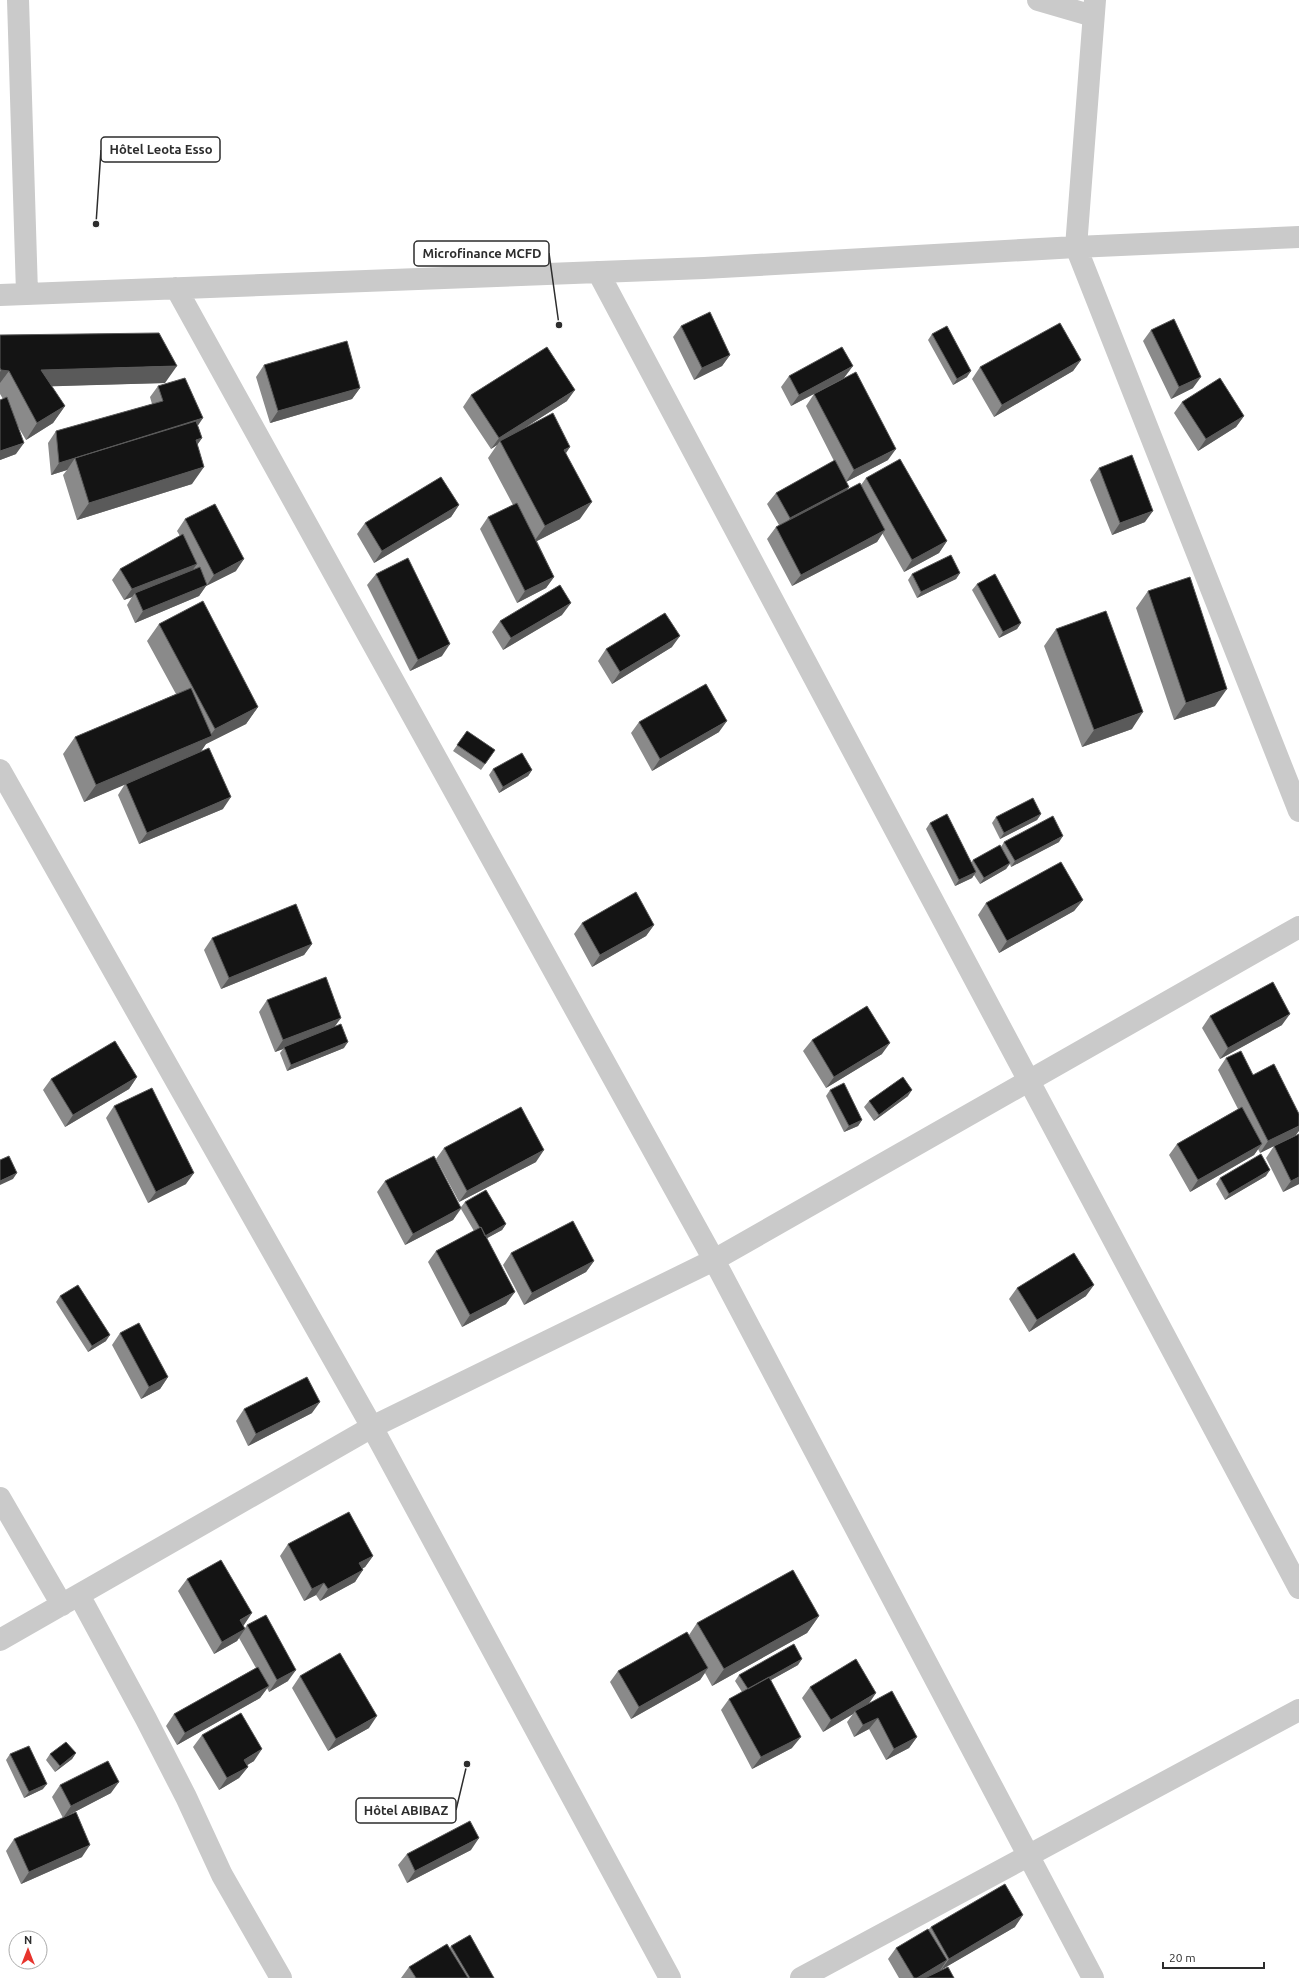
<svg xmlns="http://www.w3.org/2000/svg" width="1299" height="1978" font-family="Ubuntu,sans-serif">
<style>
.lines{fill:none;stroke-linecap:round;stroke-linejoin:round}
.street{stroke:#cacaca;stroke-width:22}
.wall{fill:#8a8a8a}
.shaded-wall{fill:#5a5a5a}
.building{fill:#141414;stroke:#5a5a5a}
.leader{fill:none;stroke:#2d2d2d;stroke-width:1.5}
.callout-dot{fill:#2d2d2d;stroke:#fff;stroke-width:1.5}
.callout{fill:#fff;stroke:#2d2d2d;stroke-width:1.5}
.callout-label{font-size:13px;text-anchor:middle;font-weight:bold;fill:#2d2d2d}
</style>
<rect width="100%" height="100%" fill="#fff"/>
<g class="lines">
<path class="street" d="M 18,0 L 27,293
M 1038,0 L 1093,16
M 1095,0 L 1076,247 L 1299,811
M 598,272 L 1299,1588
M 176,288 L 714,1260 L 1093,1978
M 0,295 L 704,268 L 1076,247 L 1299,237
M 0,770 L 372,1427 L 670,1978
M 0,1498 L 62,1605
M 79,1595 L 146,1719 L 186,1797 L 222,1875 L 281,1978
M 0,1640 L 372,1427 L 714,1260 L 1299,927
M 801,1978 L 1299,1710"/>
</g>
<path class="wall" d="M 681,326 L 730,355 L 722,366 L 694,380 L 673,337 Z
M 1151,330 L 1193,388 L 1171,399 L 1143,341 Z
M 932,334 L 967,377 L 953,385 L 928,340 Z
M 0,335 L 165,383 L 51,386 L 65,406 L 53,423 L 26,440 L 17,425 L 16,454 L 0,460 L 0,400 L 3,399 L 0,394 Z
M 1081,360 L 1073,371 L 994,417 L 972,379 L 980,367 Z
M 264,365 L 360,388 L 352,399 L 270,423 L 256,377 Z
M 789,376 L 844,378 L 817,392 L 888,460 L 846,482 L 847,490 L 861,485 L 866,478 L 947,541 L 939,553 L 904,572 L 882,533 L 877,542 L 792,586 L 767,539 L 776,527 L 779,525 L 767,504 L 776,493 L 834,461 L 806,406 L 814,394 L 791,406 L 781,387 Z
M 158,386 L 198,426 L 202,438 L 197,445 L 192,484 L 77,520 L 63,475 L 67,470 L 51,475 L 48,443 L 56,431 L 152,404 L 150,397 Z
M 471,395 L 567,401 L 522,429 L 566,453 L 580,519 L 537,541 L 554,577 L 546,588 L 517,603 L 480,529 L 488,517 L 513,505 L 488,458 L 497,445 L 491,449 L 463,407 Z
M 1182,402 L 1244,416 L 1236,427 L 1198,451 L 1174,413 Z
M 1099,468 L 1145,522 L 1112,535 L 1090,480 Z
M 459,505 L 451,517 L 374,563 L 357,534 L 365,523 Z
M 185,519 L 236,571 L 206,586 L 199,596 L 135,623 L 127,605 L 132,597 L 124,600 L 112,580 L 120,569 L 180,536 L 177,531 Z
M 960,573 L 956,579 L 917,598 L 908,580 L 912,574 Z
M 376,574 L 442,656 L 410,671 L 367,585 Z
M 977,584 L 1021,623 L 1017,629 L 999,638 L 972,590 Z
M 1148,591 L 1215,706 L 1174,720 L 1136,608 Z
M 562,615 L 503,650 L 492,632 L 500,621 Z
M 159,624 L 258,707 L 246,724 L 206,744 L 201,751 L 223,809 L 139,844 L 118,795 L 125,784 L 84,802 L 63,754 L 75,737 L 176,694 L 147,641 Z
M 1056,629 L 1132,729 L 1082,747 L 1044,646 Z
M 672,647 L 612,684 L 598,661 L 606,649 Z
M 639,722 L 719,732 L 652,771 L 631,733 Z
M 467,731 L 495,750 L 481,770 L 453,751 Z
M 493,769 L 532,770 L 528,776 L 499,793 L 489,775 Z
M 1041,814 L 1037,820 L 1000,839 L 992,823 L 996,817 Z
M 930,823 L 971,863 L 973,860 L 1001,847 L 1004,842 L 1059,842 L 1011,867 L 1010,864 L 1006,869 L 980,884 L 974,875 L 972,878 L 955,886 L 926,829 Z
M 1083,900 L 1074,911 L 999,953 L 978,915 L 986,903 Z
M 582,923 L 654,925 L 646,936 L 592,967 L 574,934 Z
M 212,938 L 312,944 L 304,955 L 221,989 L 204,950 Z
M 267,1000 L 335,1027 L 344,1048 L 287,1071 L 280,1053 L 283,1049 L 275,1052 L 259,1012 Z
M 1210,1016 L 1282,1025 L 1220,1059 L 1202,1028 Z
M 812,1040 L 882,1054 L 826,1088 L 803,1051 Z
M 1226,1058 L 1253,1075 L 1296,1135 L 1260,1153 L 1258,1149 L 1254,1155 L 1190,1192 L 1169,1155 L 1177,1144 L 1238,1109 L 1218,1070 Z
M 137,1077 L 129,1089 L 65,1127 L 43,1090 L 51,1079 Z
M 830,1090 L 862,1120 L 858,1126 L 844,1132 L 826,1096 Z
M 908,1096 L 874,1121 L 864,1107 L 869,1101 Z
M 114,1106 L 186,1184 L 148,1203 L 106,1118 Z
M 1274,1146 L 1299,1184 L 1283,1192 L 1266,1158 Z
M 444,1148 L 536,1162 L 459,1202 L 436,1159 Z
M 1266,1176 L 1225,1200 L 1216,1184 L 1220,1178 Z
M 385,1181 L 461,1207 L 465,1202 L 506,1224 L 502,1230 L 487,1238 L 506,1304 L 462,1327 L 428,1262 L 436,1251 L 474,1231 L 461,1209 L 453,1220 L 405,1245 L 377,1192 Z
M 511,1253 L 594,1261 L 586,1272 L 524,1305 L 503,1265 Z
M 1017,1288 L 1086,1296 L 1029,1332 L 1009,1299 Z
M 60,1296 L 106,1341 L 88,1352 L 56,1302 Z
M 120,1333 L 168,1377 L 160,1389 L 141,1399 L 112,1345 Z
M 244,1409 L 312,1413 L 248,1446 L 236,1421 Z
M 288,1544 L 373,1556 L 365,1567 L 362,1569 L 355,1582 L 320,1601 L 316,1595 L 304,1601 L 280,1556 Z
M 187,1579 L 244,1625 L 243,1625 L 245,1628 L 247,1625 L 288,1681 L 269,1692 L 267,1688 L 260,1698 L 177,1745 L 166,1726 L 174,1714 L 256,1668 L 239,1638 L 237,1641 L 214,1654 L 178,1591 Z
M 819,1616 L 807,1633 L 712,1686 L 705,1673 L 700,1680 L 631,1719 L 610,1682 L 618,1671 L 689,1635 L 697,1623 Z
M 798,1665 L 771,1680 L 792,1748 L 752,1769 L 721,1710 L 729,1699 L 742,1692 L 735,1681 L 739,1675 Z
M 300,1676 L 369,1728 L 328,1751 L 292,1688 Z
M 810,1687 L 869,1703 L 917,1737 L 909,1748 L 886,1760 L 869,1729 L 854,1737 L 847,1722 L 853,1714 L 823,1732 L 802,1698 Z
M 202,1735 L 254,1761 L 247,1765 L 248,1767 L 239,1778 L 219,1790 L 193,1747 Z
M 76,1753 L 72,1759 L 55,1772 L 46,1760 L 50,1754 Z
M 10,1754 L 43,1789 L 24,1798 L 6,1760 Z
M 60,1785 L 111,1793 L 63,1818 L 52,1797 Z
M 14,1839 L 82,1857 L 21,1884 L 6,1851 Z
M 471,1850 L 407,1883 L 398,1865 L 407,1854 Z
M 931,1927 L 1015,1927 L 942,1969 L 954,1978 L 899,1978 L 888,1959 L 896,1948 L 929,1929 Z
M 451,1946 L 494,1978 L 401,1978 L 409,1967 L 450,1948 Z"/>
<path class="shaded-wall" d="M 730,355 L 722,366 L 694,380 L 702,368 Z
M 1081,360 L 1073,371 L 994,417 L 1002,405 Z
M 177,366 L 165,383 L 29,387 L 41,370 Z
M 853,366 L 844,378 L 791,406 L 799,395 Z
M 1,370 L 9,371 L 0,383 L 0,372 Z
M 971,371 L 967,377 L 953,385 L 957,379 Z
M 1201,377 L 1193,388 L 1171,399 L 1179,387 Z
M 360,388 L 352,399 L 270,423 L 278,411 Z
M 575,390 L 567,401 L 501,443 L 500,441 L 497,445 L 491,449 L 499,438 Z
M 65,406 L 53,423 L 26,440 L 37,423 Z
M 1244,416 L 1236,427 L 1198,451 L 1206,439 Z
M 203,418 L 195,430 L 75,458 L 67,470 L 51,475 L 59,463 Z
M 202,438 L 190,455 L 196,440 Z
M 24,443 L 16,454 L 0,460 L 0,451 Z
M 570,447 L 559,464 L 564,450 Z
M 896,449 L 888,460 L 846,482 L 854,470 Z
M 204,467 L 192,484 L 77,520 L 89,503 Z
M 849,487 L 841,498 L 782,530 L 790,518 Z
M 592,502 L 580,519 L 533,543 L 545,526 Z
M 459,505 L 451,517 L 374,563 L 382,551 Z
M 1153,511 L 1145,522 L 1112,535 L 1120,523 Z
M 885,530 L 877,542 L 792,586 L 801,575 Z
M 947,541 L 939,553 L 904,572 L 912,560 Z
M 244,559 L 236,571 L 206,586 L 199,596 L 135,623 L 143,611 L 207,585 L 214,575 Z
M 197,564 L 189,575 L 135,593 L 132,597 L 124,600 L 132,589 Z
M 960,573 L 956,579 L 917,598 L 921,592 Z
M 554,577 L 546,588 L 517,603 L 525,591 Z
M 571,603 L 562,615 L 503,650 L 511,638 Z
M 1021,623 L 1017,629 L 999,638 L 1003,632 Z
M 680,636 L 672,647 L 612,684 L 620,672 Z
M 450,644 L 442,656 L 410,671 L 418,660 Z
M 1227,689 L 1215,706 L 1174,720 L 1186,703 Z
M 258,707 L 246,724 L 206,744 L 200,753 L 84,802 L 96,785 L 209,737 L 215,729 Z
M 1143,712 L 1132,729 L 1082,747 L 1094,730 Z
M 727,721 L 719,732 L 652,771 L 660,759 Z
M 532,770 L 528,776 L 499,793 L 503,787 Z
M 231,797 L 223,809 L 139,844 L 147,833 Z
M 1041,814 L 1037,820 L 1000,839 L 1004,833 Z
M 1063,836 L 1059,842 L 1011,867 L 1015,861 Z
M 1010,863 L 1006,869 L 980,884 L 984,878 Z
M 976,872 L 972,878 L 955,886 L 959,880 Z
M 1083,900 L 1074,911 L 999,953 L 1007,941 Z
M 654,925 L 646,936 L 592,967 L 600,955 Z
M 312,944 L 304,955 L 221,989 L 229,978 Z
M 1290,1014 L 1282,1025 L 1220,1059 L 1228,1048 Z
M 341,1018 L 333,1029 L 284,1047 L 283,1049 L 275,1052 L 283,1040 Z
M 348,1042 L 344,1048 L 287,1071 L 291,1065 Z
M 890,1043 L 882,1054 L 826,1088 L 834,1077 Z
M 137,1077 L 129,1089 L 65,1127 L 73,1115 Z
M 912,1090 L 908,1096 L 874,1121 L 879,1115 Z
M 862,1120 L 858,1126 L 844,1132 L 849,1126 Z
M 1299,1126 L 1299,1131 L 1296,1135 L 1260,1153 L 1268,1141 Z
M 1262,1144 L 1254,1155 L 1190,1192 L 1198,1180 Z
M 544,1150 L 536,1162 L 459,1202 L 467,1191 Z
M 1270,1170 L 1266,1176 L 1225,1200 L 1229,1194 Z
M 17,1173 L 13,1179 L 0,1185 L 0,1181 Z
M 194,1173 L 186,1184 L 148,1203 L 156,1192 Z
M 1299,1177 L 1299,1184 L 1283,1192 L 1291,1181 Z
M 461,1208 L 453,1220 L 405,1245 L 413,1234 Z
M 506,1224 L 502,1230 L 480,1242 L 485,1236 Z
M 594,1261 L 586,1272 L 524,1305 L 532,1293 Z
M 1094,1285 L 1086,1296 L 1029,1332 L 1037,1320 Z
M 515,1292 L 506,1304 L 462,1327 L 470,1315 Z
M 110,1335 L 106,1341 L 88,1352 L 92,1346 Z
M 168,1377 L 160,1389 L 141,1399 L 149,1387 Z
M 320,1402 L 312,1413 L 248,1446 L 256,1434 Z
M 373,1556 L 365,1567 L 351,1574 L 359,1563 Z
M 363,1570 L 355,1582 L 320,1601 L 328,1589 Z
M 324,1583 L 316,1595 L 304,1601 L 312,1589 Z
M 252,1613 L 244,1625 L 232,1631 L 240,1620 Z
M 819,1616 L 807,1633 L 712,1686 L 724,1669 Z
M 245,1629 L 237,1641 L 214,1654 L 222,1642 Z
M 802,1659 L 798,1665 L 744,1695 L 748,1689 Z
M 708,1668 L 700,1680 L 631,1719 L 639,1707 Z
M 296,1670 L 288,1681 L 269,1692 L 277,1680 Z
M 269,1686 L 260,1698 L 177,1745 L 185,1733 Z
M 876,1693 L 868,1705 L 855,1711 L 853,1714 L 823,1732 L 831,1720 Z
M 377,1716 L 369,1728 L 328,1751 L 336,1739 Z
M 878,1718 L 869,1729 L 854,1737 L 863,1725 Z
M 801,1737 L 792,1748 L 752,1769 L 761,1757 Z
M 917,1737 L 909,1748 L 886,1760 L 894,1749 Z
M 262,1749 L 254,1761 L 236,1772 L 244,1760 Z
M 76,1753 L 72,1759 L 55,1772 L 60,1766 Z
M 248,1767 L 239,1778 L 219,1790 L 227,1778 Z
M 119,1782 L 111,1793 L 63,1818 L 71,1806 Z
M 47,1784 L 43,1789 L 24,1798 L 29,1792 Z
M 479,1838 L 471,1850 L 407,1883 L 415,1871 Z
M 90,1845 L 82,1857 L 21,1884 L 29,1872 Z
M 1023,1915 L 1015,1927 L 941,1970 L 949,1959 Z
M 947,1960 L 939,1972 L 929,1978 L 917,1978 Z"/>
<path class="building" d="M 710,312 L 730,355 L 702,368 L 681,326 Z
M 1174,319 L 1201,377 L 1179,387 L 1151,330 Z
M 1060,323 L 1081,360 L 1002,405 L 980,367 Z
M 947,326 L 971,371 L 957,379 L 932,334 Z
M 159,333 L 177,366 L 41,370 L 65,406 L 37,423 L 9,371 L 1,370 L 0,368 L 0,335 Z
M 347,341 L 360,388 L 278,411 L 264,365 Z
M 547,347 L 575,390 L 499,438 L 471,395 Z
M 842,347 L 853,366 L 799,395 L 789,376 Z
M 856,372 L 896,449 L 854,470 L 814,394 Z
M 185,378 L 203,418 L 59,463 L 56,431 L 163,401 L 158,386 Z
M 1220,378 L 1244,416 L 1206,439 L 1182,402 Z
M 7,397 L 24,443 L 0,451 L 0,400 Z
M 553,413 L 570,447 L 564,450 L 592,502 L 545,526 L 500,441 Z
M 196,421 L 202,438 L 196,440 L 204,467 L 89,503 L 75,458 Z
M 1132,455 L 1153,511 L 1120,523 L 1099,468 Z
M 900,459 L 947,541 L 912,560 L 866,478 Z
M 835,460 L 849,487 L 790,518 L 776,493 Z
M 441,477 L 459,505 L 382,551 L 365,523 Z
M 860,483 L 885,530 L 801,575 L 776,527 Z
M 517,503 L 554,577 L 525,591 L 488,517 Z
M 215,504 L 244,559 L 214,575 L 185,519 Z
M 183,534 L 197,564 L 132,589 L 120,569 Z
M 951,555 L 960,573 L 921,592 L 912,574 Z
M 408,558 L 450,644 L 418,660 L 376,574 Z
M 200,567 L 207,585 L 143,611 L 135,593 Z
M 995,574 L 1021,623 L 1003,632 L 977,584 Z
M 1190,577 L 1227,689 L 1186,703 L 1148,591 Z
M 560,585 L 571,603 L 511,638 L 500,621 Z
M 203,601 L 258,707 L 215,729 L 159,624 Z
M 1106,611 L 1143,712 L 1094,730 L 1056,629 Z
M 665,613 L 680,636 L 620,672 L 606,649 Z
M 706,684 L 727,721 L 660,759 L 639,722 Z
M 191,688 L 212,736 L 96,785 L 75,737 Z
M 467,731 L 495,750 L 485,764 L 457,745 Z
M 209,748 L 231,797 L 147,833 L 126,784 Z
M 522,753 L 532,770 L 503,787 L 493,769 Z
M 1033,798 L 1041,814 L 1004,833 L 996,817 Z
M 947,814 L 976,872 L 959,880 L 930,823 Z
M 1053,816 L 1063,836 L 1015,861 L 1004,842 Z
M 1000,845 L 1010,863 L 984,878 L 973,860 Z
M 1061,862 L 1083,900 L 1007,941 L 986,903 Z
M 636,892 L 654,925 L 600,955 L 582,923 Z
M 296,904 L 312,944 L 229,978 L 212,938 Z
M 326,977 L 341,1018 L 283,1040 L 267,1000 Z
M 1273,982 L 1290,1014 L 1228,1048 L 1210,1016 Z
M 867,1006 L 890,1043 L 834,1077 L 812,1040 Z
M 341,1024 L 348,1042 L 291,1065 L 284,1047 Z
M 115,1041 L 137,1077 L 73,1115 L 51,1079 Z
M 1241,1051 L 1253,1075 L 1274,1064 L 1299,1114 L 1299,1126 L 1268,1141 L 1226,1058 Z
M 903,1077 L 912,1090 L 879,1115 L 869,1101 Z
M 844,1083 L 862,1120 L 849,1126 L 830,1090 Z
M 152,1088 L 194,1173 L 156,1192 L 114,1106 Z
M 521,1107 L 544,1150 L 467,1191 L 444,1148 Z
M 1242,1107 L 1262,1144 L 1198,1180 L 1177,1144 Z
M 1299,1134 L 1299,1177 L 1291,1181 L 1274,1146 Z
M 1261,1154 L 1270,1170 L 1229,1194 L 1220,1178 Z
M 9,1156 L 17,1173 L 0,1181 L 0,1160 Z
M 434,1156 L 461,1208 L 413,1234 L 385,1181 Z
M 486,1190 L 506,1224 L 485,1236 L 481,1227 L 480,1228 L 465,1202 Z
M 573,1221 L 594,1261 L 532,1293 L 511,1253 Z
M 481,1227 L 515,1292 L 470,1315 L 436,1251 Z
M 1074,1253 L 1094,1285 L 1037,1320 L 1017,1288 Z
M 78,1285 L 110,1335 L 92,1346 L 60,1296 Z
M 139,1323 L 168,1377 L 149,1387 L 120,1333 Z
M 307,1377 L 320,1402 L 256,1434 L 244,1409 Z
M 349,1512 L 373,1556 L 359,1563 L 363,1570 L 328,1589 L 324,1583 L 312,1589 L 288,1544 Z
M 221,1560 L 252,1613 L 240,1620 L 245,1629 L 222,1642 L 187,1579 Z
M 793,1570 L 819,1616 L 724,1669 L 697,1623 Z
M 266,1615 L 296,1670 L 277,1680 L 247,1625 Z
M 687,1632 L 708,1668 L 639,1707 L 618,1671 Z
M 794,1644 L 802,1659 L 748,1689 L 739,1675 Z
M 340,1653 L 377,1716 L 336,1739 L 300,1676 Z
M 856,1659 L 876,1693 L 831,1720 L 810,1687 Z
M 258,1667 L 269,1686 L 185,1733 L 174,1714 Z
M 769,1677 L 801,1737 L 761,1757 L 729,1699 Z
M 892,1691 L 917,1737 L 894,1749 L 878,1718 L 863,1725 L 855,1711 Z
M 241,1713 L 262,1749 L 244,1760 L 248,1767 L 227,1778 L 202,1735 Z
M 66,1742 L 76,1753 L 60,1766 L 50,1754 Z
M 29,1746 L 47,1784 L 29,1792 L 10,1754 Z
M 108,1761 L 119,1782 L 71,1806 L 60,1785 Z
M 76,1812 L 90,1845 L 29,1872 L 14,1839 Z
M 470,1821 L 479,1838 L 415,1871 L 407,1854 Z
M 1005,1884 L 1023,1915 L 949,1959 L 931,1927 Z
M 928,1929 L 947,1960 L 917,1978 L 914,1978 L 896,1948 Z
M 470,1935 L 494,1978 L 470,1978 L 451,1946 Z
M 447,1944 L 468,1978 L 416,1978 L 409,1967 Z
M 948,1967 L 954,1978 L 925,1978 Z"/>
<path class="leader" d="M96 224L101 150M559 325L549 253M467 1764L456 1810"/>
<g class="callout-dot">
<circle cx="96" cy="224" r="4"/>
<circle cx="559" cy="325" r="4"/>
<circle cx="467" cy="1764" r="4"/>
</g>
<g class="callout">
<rect x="101" y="137" width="119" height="25" rx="4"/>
<rect x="414" y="241" width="135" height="25" rx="4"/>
<rect x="356" y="1798" width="100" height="25" rx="4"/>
</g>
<g class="callout-label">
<text x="161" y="154">Hôtel Leota Esso</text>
<text x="482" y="258">Microfinance MCFD</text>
<text x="406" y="1815">Hôtel ABIBAZ</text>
</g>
<g transform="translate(28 1950)"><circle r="19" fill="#ffffff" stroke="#ababab"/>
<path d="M0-3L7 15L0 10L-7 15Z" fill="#e7342d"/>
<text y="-6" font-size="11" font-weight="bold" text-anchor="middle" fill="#2d2d2d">N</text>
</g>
<path d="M1163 1962v6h101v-6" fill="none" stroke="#2d2d2d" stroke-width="2"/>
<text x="1169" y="1962" font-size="12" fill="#2d2d2d" stroke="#ffffff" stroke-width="3" paint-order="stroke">20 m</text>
</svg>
